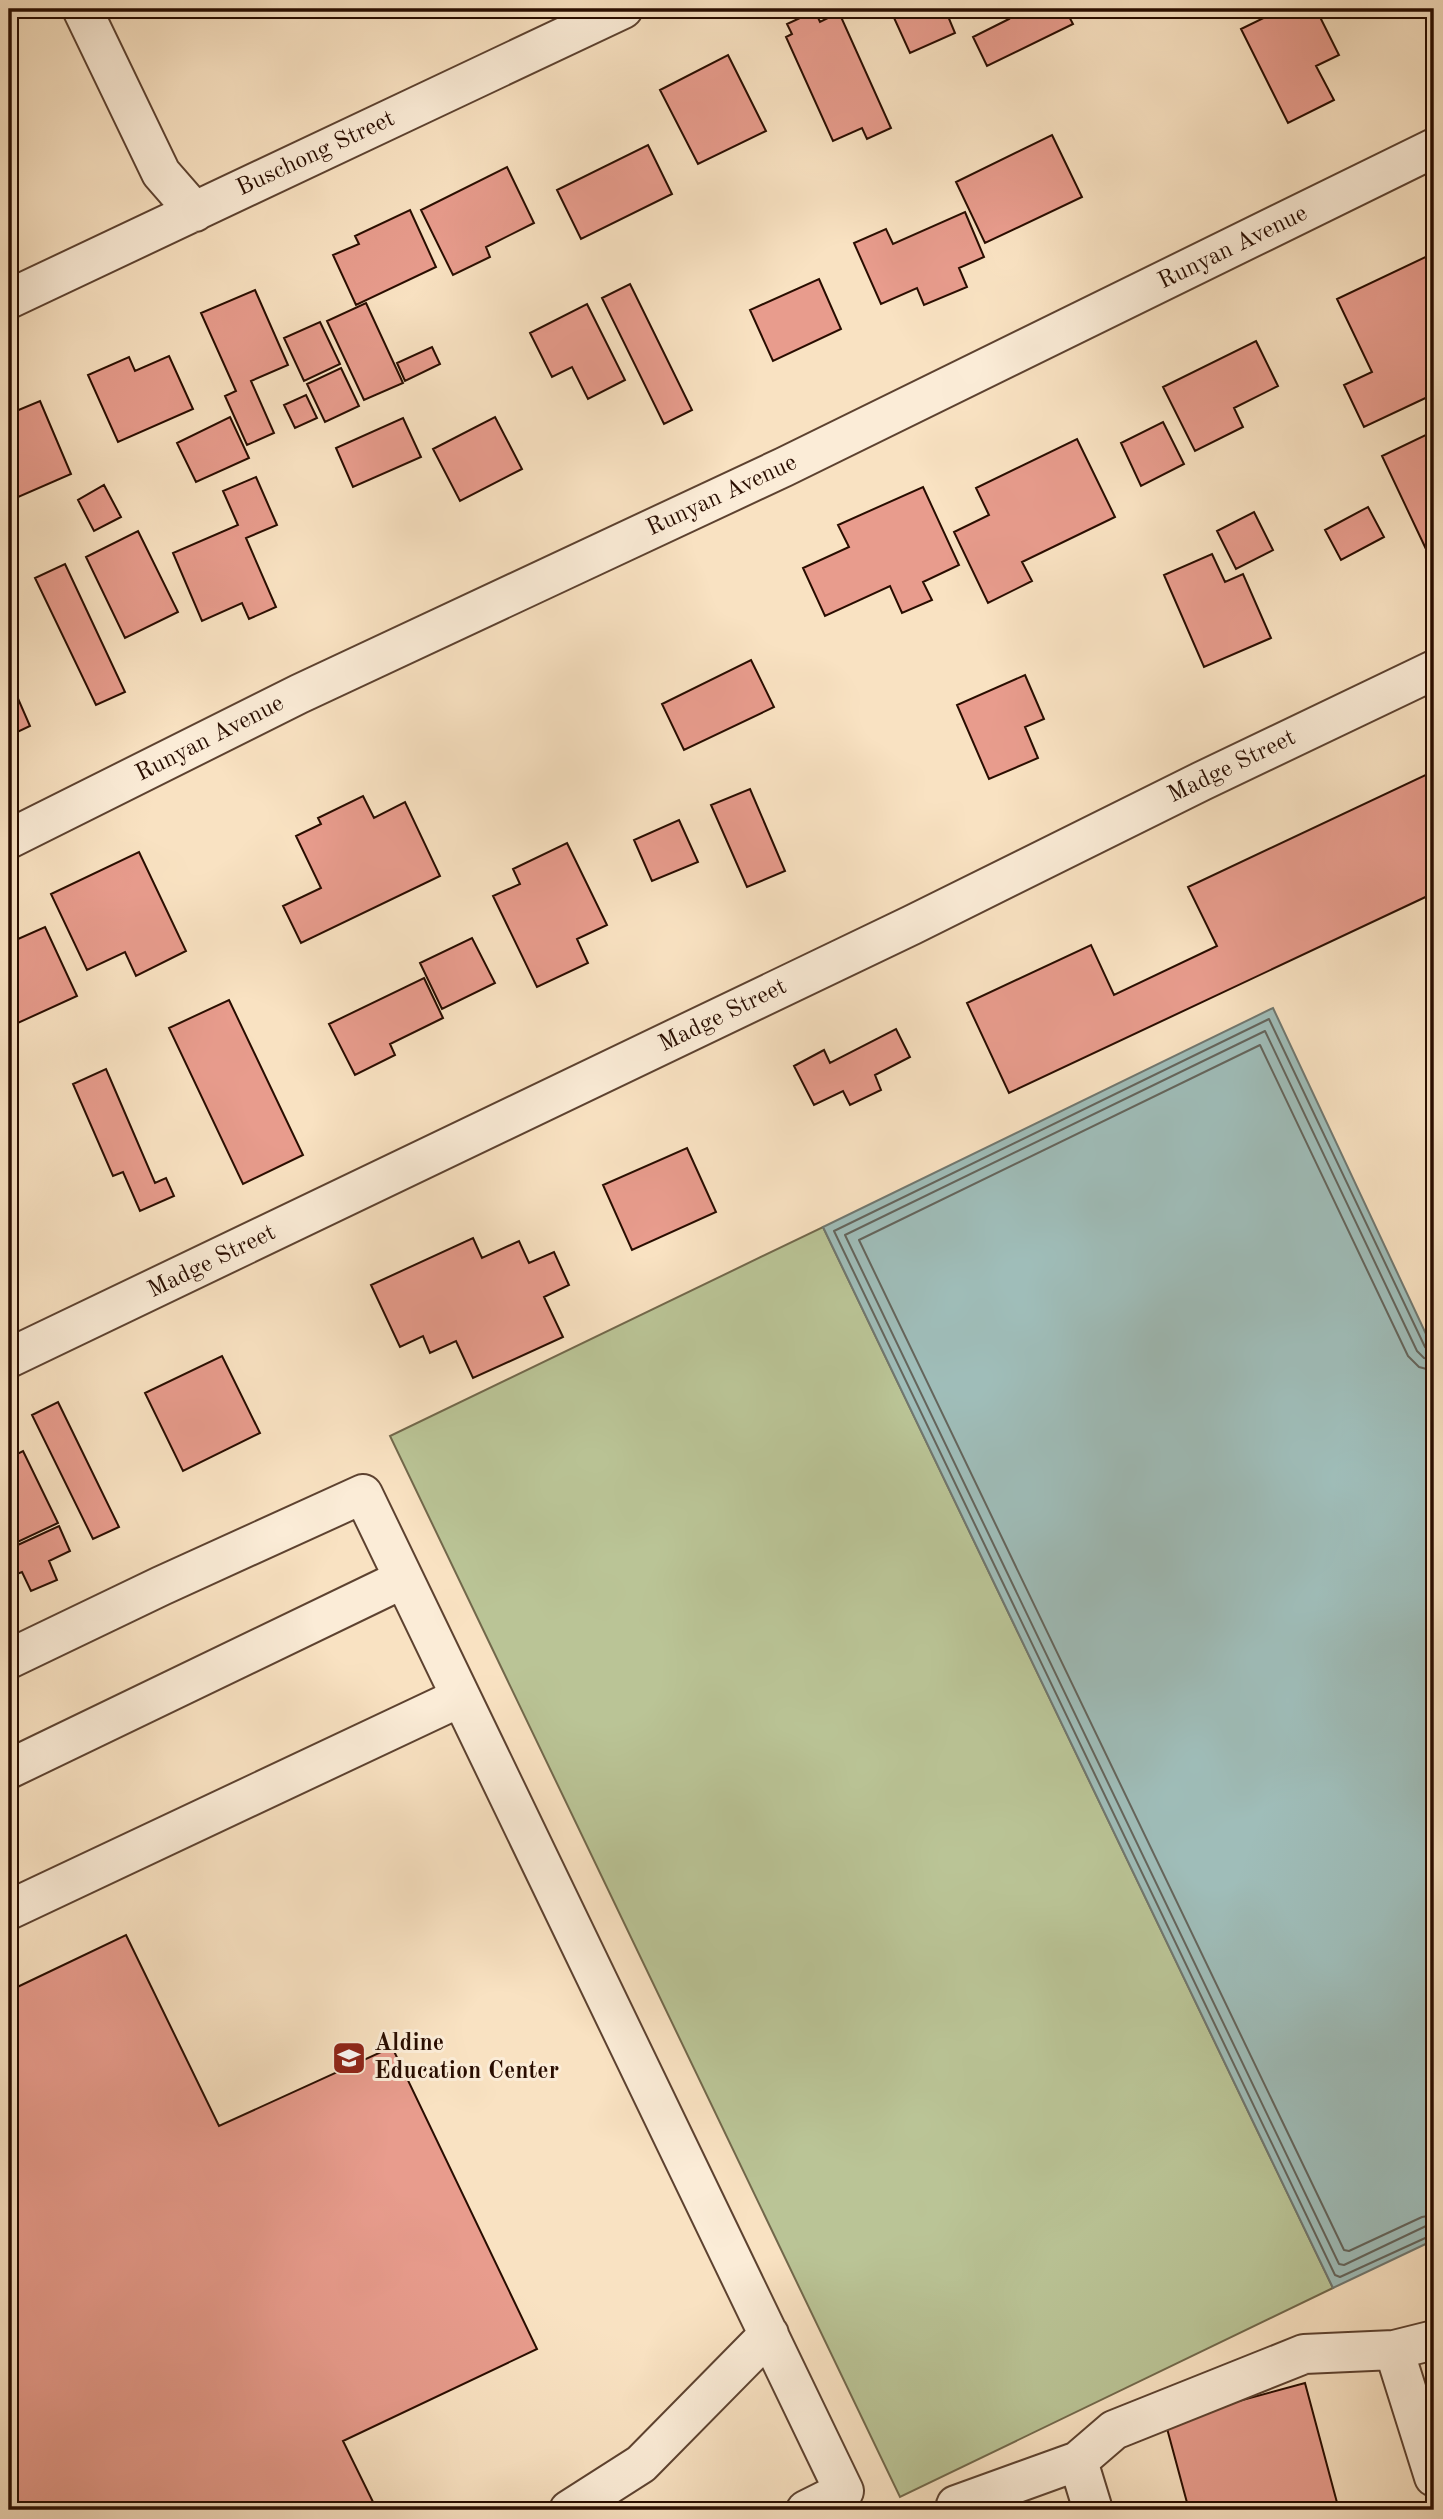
<svg xmlns="http://www.w3.org/2000/svg" width="1443" height="2519" font-family="'Old Standard TT',serif">
<style>
.green{fill:#bac496;stroke:#72684b;stroke-width:2}
.water{fill:#9fbdb9;stroke:#70776f;stroke-width:2}
.lines{fill:none;stroke-linecap:round;stroke-linejoin:round}
.shore{stroke:#64655c;stroke-width:2}
.building{fill:#e89c8d;stroke:#290d00;stroke-width:2}
.minor-casing{stroke:#5d4230;stroke-width:42}
.minor{stroke:#fbecd7;stroke-width:38}
.labels{text-anchor:middle;dominant-baseline:central;stroke-width:6;stroke-linejoin:round;paint-order:stroke}
.street-label{font-size:24px;fill:#290d00;stroke:#fbecd7}
.poi-label{font-size:24px;font-weight:bold;fill:#290d00;stroke:#fbecd7;text-anchor:start}
</style>
<rect width="100%" height="100%" fill="#f9e2c2"/>
<filter id="stains"><feTurbulence type="fractalNoise" baseFrequency=".00286" numOctaves="4"/><feColorMatrix values="0 0 0 0 .2 0 0 0 0 .09 0 0 0 0 .02 0 0 0 .5 -.17"/></filter>
<radialGradient id="worn" r=".72"><stop offset=".6" stop-color="#630" stop-opacity="0"/><stop offset="1" stop-color="#630" stop-opacity=".3"/></radialGradient>
<path class="green" d="M 823,1227 L 1333,2288 L 900,2497 L 390,1436 Z"/>
<path class="water" d="M 1273,1008 L 1434,1351 L 1434,2240 L 1333,2288 L 823,1227 Z"/>
<g class="lines">
<path class="shore" d="M 1434,1351 L 1428,1350 L 1425,1347 L 1269,1019 L 834,1231 L 1335,2275 L 1340,2277 L 1434,2234
M 1434,1360 L 1424,1358 L 1417,1351 L 1265,1031 L 845,1235 L 1339,2264 L 1344,2265 L 1426,2226 L 1434,2225
M 1434,1371 L 1419,1367 L 1408,1356 L 1260,1045 L 859,1240 L 1344,2250 L 1349,2251 L 1422,2217 L 1434,2215"/>
</g>
<path class="building" d="M 829,9 L 858,9 L 841,17 L 891,128 L 867,139 L 862,128 L 833,141 L 786,37 L 792,34 L 787,24 L 815,11 L 820,22 L 832,16 Z
M 890,9 L 945,9 L 955,33 L 910,53 Z
M 1003,9 L 1065,9 L 1073,24 L 987,66 L 973,37 L 1009,19 Z
M 1282,9 L 1316,9 L 1339,55 L 1316,66 L 1334,100 L 1288,123 L 1241,29 Z
M 728,55 L 766,131 L 698,164 L 660,90 Z
M 1052,135 L 1082,197 L 985,243 L 956,182 Z
M 648,145 L 672,194 L 581,239 L 557,190 Z
M 507,167 L 534,223 L 486,247 L 490,257 L 453,275 L 421,210 Z
M 410,210 L 436,267 L 356,305 L 333,255 L 359,244 L 355,236 Z
M 965,212 L 984,257 L 959,268 L 967,287 L 924,305 L 917,288 L 881,304 L 854,243 L 886,229 L 893,244 Z
M 1434,253 L 1434,394 L 1364,427 L 1344,385 L 1372,372 L 1337,299 Z
M 819,279 L 841,329 L 773,361 L 750,310 Z
M 630,284 L 692,410 L 664,424 L 602,298 Z
M 255,290 L 288,365 L 251,381 L 274,433 L 247,445 L 225,396 L 236,391 L 201,313 Z
M 366,303 L 403,383 L 364,400 L 327,321 Z
M 587,304 L 625,380 L 588,399 L 572,367 L 552,377 L 530,333 Z
M 320,322 L 340,364 L 304,381 L 284,338 Z
M 1256,341 L 1278,386 L 1234,408 L 1243,427 L 1195,451 L 1163,387 Z
M 432,347 L 440,364 L 405,381 L 397,363 Z
M 169,356 L 193,409 L 118,442 L 88,375 L 129,357 L 135,371 Z
M 341,368 L 359,406 L 325,422 L 307,384 Z
M 306,395 L 317,418 L 295,428 L 284,405 Z
M 40,401 L 71,474 L 9,501 L 9,414 Z
M 230,417 L 249,458 L 196,482 L 177,443 Z
M 495,417 L 522,469 L 460,501 L 433,449 Z
M 403,418 L 421,457 L 353,487 L 336,448 Z
M 1163,422 L 1184,464 L 1141,486 L 1121,443 Z
M 1434,431 L 1434,566 L 1382,456 Z
M 1077,439 L 1115,517 L 1022,562 L 1032,581 L 988,603 L 954,532 L 989,515 L 976,488 Z
M 256,477 L 277,525 L 246,538 L 276,607 L 249,619 L 242,603 L 202,621 L 173,553 L 238,525 L 223,491 Z
M 104,485 L 121,517 L 94,531 L 78,500 Z
M 923,487 L 959,565 L 923,582 L 932,600 L 902,613 L 890,586 L 825,616 L 803,568 L 849,547 L 838,525 Z
M 1368,507 L 1384,537 L 1341,560 L 1325,530 Z
M 1254,512 L 1273,550 L 1236,569 L 1217,531 Z
M 138,531 L 178,612 L 125,638 L 86,557 Z
M 1212,554 L 1225,582 L 1243,574 L 1271,638 L 1204,667 L 1164,575 Z
M 65,564 L 125,692 L 96,705 L 35,578 Z
M 751,660 L 774,707 L 684,750 L 662,704 Z
M 1025,675 L 1044,719 L 1025,727 L 1038,758 L 989,779 L 957,705 Z
M 9,678 L 30,726 L 9,736 Z
M 1434,771 L 1434,893 L 1009,1093 L 967,1003 L 1091,945 L 1114,995 L 1217,946 L 1188,887 Z
M 750,789 L 785,871 L 747,887 L 711,805 Z
M 363,796 L 374,818 L 405,802 L 440,876 L 301,943 L 283,906 L 321,888 L 296,836 L 321,824 L 318,818 Z
M 679,820 L 698,862 L 652,881 L 634,840 Z
M 567,843 L 607,925 L 577,939 L 588,963 L 537,987 L 493,896 L 520,884 L 513,869 Z
M 139,852 L 186,951 L 136,976 L 125,952 L 87,970 L 51,894 Z
M 45,927 L 77,996 L 9,1027 L 9,943 Z
M 472,938 L 495,983 L 442,1009 L 420,963 Z
M 424,978 L 443,1018 L 390,1044 L 395,1055 L 355,1075 L 329,1024 Z
M 229,1000 L 303,1155 L 243,1184 L 169,1028 Z
M 896,1029 L 910,1057 L 875,1075 L 881,1090 L 850,1105 L 843,1091 L 814,1105 L 794,1066 L 824,1050 L 830,1063 Z
M 106,1069 L 155,1183 L 166,1178 L 174,1196 L 140,1211 L 123,1172 L 113,1176 L 73,1084 Z
M 687,1148 L 716,1212 L 632,1250 L 603,1185 Z
M 473,1238 L 482,1258 L 519,1241 L 529,1263 L 554,1252 L 569,1285 L 544,1297 L 563,1337 L 473,1378 L 456,1341 L 430,1353 L 423,1336 L 400,1347 L 371,1285 Z
M 222,1356 L 260,1433 L 183,1471 L 145,1393 Z
M 58,1402 L 119,1527 L 93,1539 L 32,1415 Z
M 23,1451 L 58,1523 L 9,1546 L 9,1458 Z
M 59,1526 L 70,1551 L 49,1561 L 57,1580 L 31,1591 L 22,1572 L 9,1577 L 9,1549 Z
M 126,1935 L 219,2126 L 392,2047 L 537,2349 L 343,2441 L 377,2510 L 9,2510 L 9,1991 Z
M 1305,2383 L 1339,2510 L 1189,2510 L 1165,2421 Z"/>
<g class="lines">
<g class="minor-casing">
<path id="minor" d="M 82,9 L 161,173 L 195,212
M 9,299 L 623,9
M 9,839 L 299,694 L 784,467 L 1434,148
M 9,1358 L 912,925 L 1202,781 L 1434,670
M 9,1659 L 161,1586 L 363,1494 L 844,2491 L 806,2510
M 9,1769 L 403,1579
M 9,1910 L 461,1697
M 1434,2340 L 1394,2350 L 1434,2477
M 1078,2461 L 1114,2430 L 1304,2354 L 1394,2350
M 569,2510 L 641,2464 L 769,2334
M 957,2510 L 956,2505 L 1078,2461 L 1093,2510"/>
</g>
<use href="#minor" class="minor"/>
</g>
<defs>
<g id="school-square" transform="scale(1.75)"><rect x="-9" y="-9" width="18" height="18" rx="4" fill="#8f2418" stroke="#fbecd7"/><path d="M0-5L7-2L0 1L-7-2ZM-4 1L0 2.5L4 1V4Q0 6-4 4Z" fill="#fff"/></g>
</defs>
<g fill-rule="evenodd">
<use href="#school-square" x="349" y="2058"/>
</g>
<g class="labels">
<g class="street-label">
<text transform="translate(316 154) rotate(-25)">Buschong Street</text>
<text transform="translate(1233 248) rotate(-26)">Runyan Avenue</text>
<text transform="translate(722 496) rotate(-25)">Runyan Avenue</text>
<text transform="translate(210 739) rotate(-27)">Runyan Avenue</text>
<text transform="translate(1232 767) rotate(-26)">Madge Street</text>
<text transform="translate(723 1016) rotate(-26)">Madge Street</text>
<text transform="translate(212 1262) rotate(-26)">Madge Street</text>
</g>
<g class="poi-label">
<text x="374" y="2044">Aldine<tspan x="374" dy="28">Education Center</tspan></text>
</g>
</g>
<rect width="1443" height="2519" fill="none" stroke="#f9e2c2" stroke-width="35"/>
<rect x="10" y="10" width="1422" height="2498" fill="none" stroke="#290d00" stroke-width="3.5"/>
<rect x="18" y="18" width="1408" height="2484" fill="none" stroke="#290d00" stroke-width="2"/>
<rect width="100%" height="100%" filter="url(#stains)"/>
<rect width="100%" height="100%" fill="url(#worn)"/>
</svg>
